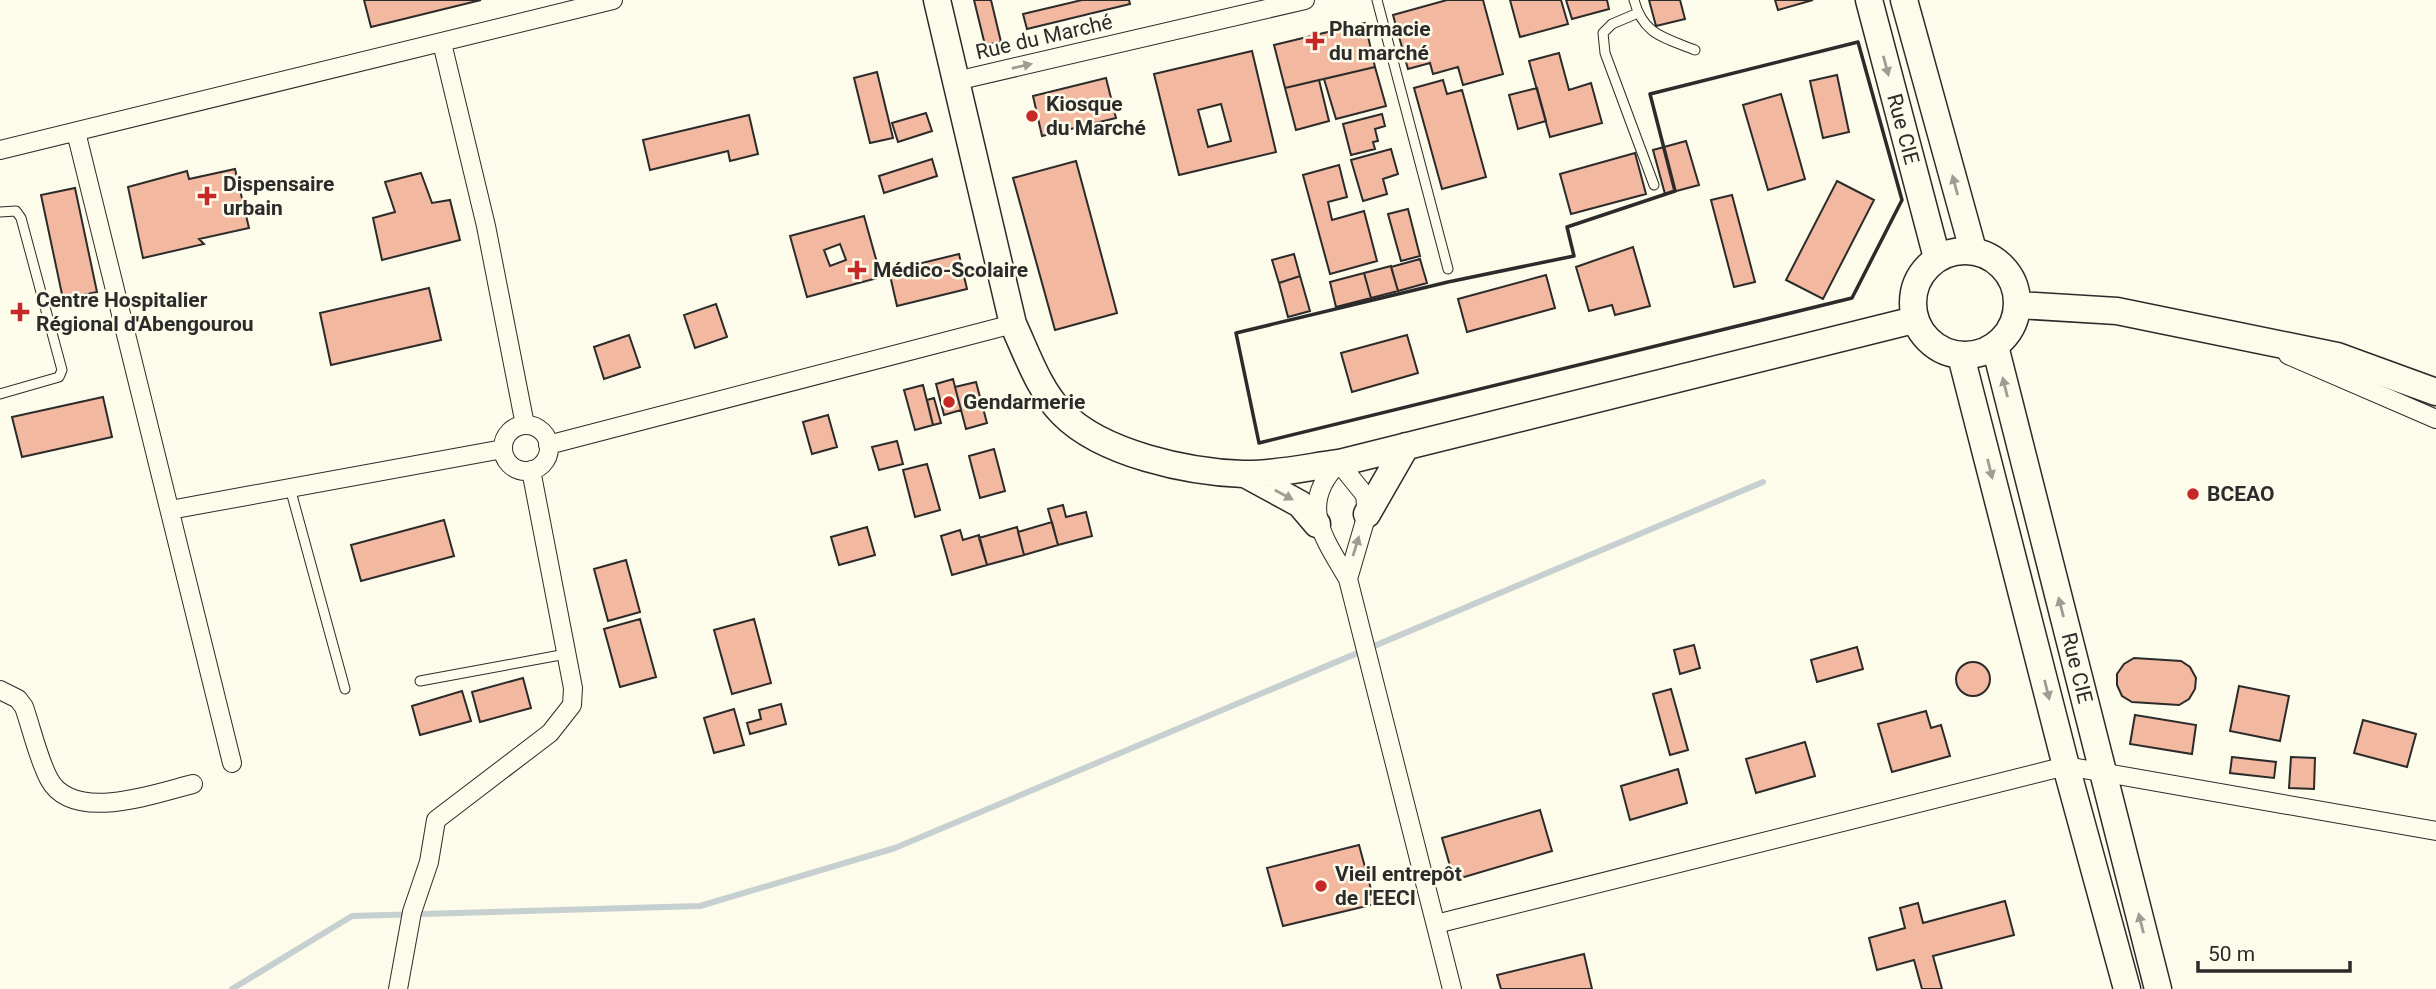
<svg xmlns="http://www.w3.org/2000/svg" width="2436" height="989" font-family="Roboto,sans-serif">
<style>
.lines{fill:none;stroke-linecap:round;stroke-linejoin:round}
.stream{stroke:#c7d0d0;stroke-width:6}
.building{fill:#f2b8a0;stroke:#2b2b2b;stroke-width:2;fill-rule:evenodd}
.lane-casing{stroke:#2b2b2b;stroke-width:11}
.street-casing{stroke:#2b2b2b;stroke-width:20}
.secondary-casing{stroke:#2b2b2b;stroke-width:29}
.lane{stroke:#fdfbea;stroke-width:9}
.street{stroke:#fdfbea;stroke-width:18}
.secondary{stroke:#fdfbea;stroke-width:26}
.wall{stroke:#2b2b2b;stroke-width:3.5}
.oneway{fill:#9e9d94}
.poi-dot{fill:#c62828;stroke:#fdfbea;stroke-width:2.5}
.labels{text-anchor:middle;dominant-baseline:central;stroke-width:5;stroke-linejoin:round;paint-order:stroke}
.poi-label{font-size:21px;font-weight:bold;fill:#2b2b2b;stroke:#fdfbea;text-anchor:start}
.street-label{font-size:21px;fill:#2b2b2b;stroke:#fdfbea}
</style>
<rect width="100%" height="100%" fill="#fdfbea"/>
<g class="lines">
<path class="stream" d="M 232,989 L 352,916 L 700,906 L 895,848 L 1763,482"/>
</g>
<path class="building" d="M 364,0 L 481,0 L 371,27 Z
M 974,0 L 991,0 L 1001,42 L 985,45 Z
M 1082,0 L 1129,0 L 1130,4 L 1027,29 L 1023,14 Z
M 1447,0 L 1483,0 L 1503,74 L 1463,85 L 1458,67 L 1433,74 L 1430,63 L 1408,69 L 1393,15 Z
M 1510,0 L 1561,0 L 1568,24 L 1520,37 Z
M 1566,0 L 1607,0 L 1609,9 L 1572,19 Z
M 1649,0 L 1680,0 L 1685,19 L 1656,26 Z
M 1775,0 L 1813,0 L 1778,10 Z
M 1365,23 L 1375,67 L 1285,88 L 1274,45 Z
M 1252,51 L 1276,152 L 1179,175 L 1154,74 ZM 1221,104 L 1231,141 L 1208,147 L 1198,110 Z
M 1559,53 L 1569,90 L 1591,83 L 1602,123 L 1550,137 L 1529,61 Z
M 1375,67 L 1386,106 L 1336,119 L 1324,79 Z
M 877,72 L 893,138 L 870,143 L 854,78 Z
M 1837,75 L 1849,132 L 1823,138 L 1810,81 Z
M 1106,78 L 1116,118 L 1042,136 L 1033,96 Z
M 1319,80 L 1329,121 L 1296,130 L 1285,88 Z
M 1443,80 L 1447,94 L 1462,90 L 1486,177 L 1442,189 L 1414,88 Z
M 1537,88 L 1546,121 L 1518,129 L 1509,95 Z
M 1781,94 L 1805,179 L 1768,190 L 1743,105 Z
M 926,113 L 932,131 L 898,142 L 892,123 Z
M 1382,114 L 1385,126 L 1375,129 L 1378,141 L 1373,142 L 1375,149 L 1351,155 L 1343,124 Z
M 749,115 L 758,154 L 730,161 L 728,151 L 650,170 L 643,140 Z
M 1686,141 L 1699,185 L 1665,194 L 1653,150 Z
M 1391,149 L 1398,174 L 1383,179 L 1387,194 L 1363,201 L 1351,160 Z
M 1635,153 L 1646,194 L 1571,214 L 1560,174 Z
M 932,159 L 937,176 L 884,193 L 879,176 Z
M 1076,161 L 1117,313 L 1055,330 L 1013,178 Z
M 1339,165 L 1347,197 L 1328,202 L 1332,220 L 1364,211 L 1377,261 L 1330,274 L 1303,175 Z
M 235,169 L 249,228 L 199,239 L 204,244 L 143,258 L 128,187 L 187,171 L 189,179 Z
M 421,173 L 432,203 L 450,200 L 460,240 L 382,260 L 373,218 L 395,212 L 385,182 Z
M 1837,181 L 1874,200 L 1823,299 L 1786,280 Z
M 75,188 L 97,292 L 63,299 L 41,195 Z
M 1732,195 L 1755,282 L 1734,287 L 1711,200 Z
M 1408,209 L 1420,256 L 1401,261 L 1388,214 Z
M 864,216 L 881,277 L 807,297 L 790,236 ZM 840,244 L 846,260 L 830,266 L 824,250 Z
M 1633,247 L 1650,306 L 1615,315 L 1612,305 L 1589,311 L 1576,267 Z
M 959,254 L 967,289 L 897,306 L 889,271 Z
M 1294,254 L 1300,276 L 1279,283 L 1272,260 Z
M 1420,259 L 1427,283 L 1398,291 L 1391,267 Z
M 1391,266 L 1398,291 L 1371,298 L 1364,273 Z
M 1364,273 L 1371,298 L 1336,307 L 1330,282 Z
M 1546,275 L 1555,308 L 1467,332 L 1458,299 Z
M 1300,276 L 1310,311 L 1288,317 L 1279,283 Z
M 429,288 L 441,340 L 331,365 L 320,313 Z
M 716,304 L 727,337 L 695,348 L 684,315 Z
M 629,335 L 640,367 L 604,379 L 594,347 Z
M 1407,335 L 1418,373 L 1352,392 L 1341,353 Z
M 953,379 L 961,410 L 944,415 L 936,384 Z
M 976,382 L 987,423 L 966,429 L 955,387 Z
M 923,385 L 933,425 L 915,430 L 904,390 Z
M 103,397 L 112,437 L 22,457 L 12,417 Z
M 934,398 L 941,423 L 933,425 L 927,400 Z
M 828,415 L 837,447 L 812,454 L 803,422 Z
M 897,441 L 903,464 L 879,470 L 872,447 Z
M 994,449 L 1005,491 L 980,498 L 969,456 Z
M 927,464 L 940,510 L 915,517 L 903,470 Z
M 1063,505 L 1066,517 L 1086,512 L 1092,536 L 1058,545 L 1048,509 Z
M 444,520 L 454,556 L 361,581 L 351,545 Z
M 1052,522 L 1058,545 L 1024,555 L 1018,532 Z
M 867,527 L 875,555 L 839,565 L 831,537 Z
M 1017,527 L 1024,555 L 987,565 L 979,538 Z
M 960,530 L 963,540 L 979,535 L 987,565 L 952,575 L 941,536 Z
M 626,560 L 640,612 L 608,621 L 594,569 Z
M 640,619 L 656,677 L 620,687 L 604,629 Z
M 754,619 L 771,683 L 732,694 L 714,630 Z
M 1694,645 L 1700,668 L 1680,674 L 1674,650 Z
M 1857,647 L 1863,669 L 1817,682 L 1811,660 Z
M 2134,658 L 2181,661 L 2190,667 L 2196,678 L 2195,689 L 2189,699 L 2179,705 L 2132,702 L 2122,696 L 2117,685 L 2117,674 L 2124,664 Z
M1956 679a17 17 0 1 1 34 0a17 17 0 1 1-34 0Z
M 523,678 L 531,708 L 480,722 L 472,692 Z
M 2239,686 L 2289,696 L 2280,741 L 2230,731 Z
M 1671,689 L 1688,750 L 1670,755 L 1653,694 Z
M 462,691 L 471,721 L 420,735 L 412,706 Z
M 781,704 L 786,724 L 750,734 L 747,723 L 761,719 L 759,710 Z
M 734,709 L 744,745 L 714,753 L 704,718 Z
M 1926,711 L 1931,728 L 1941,725 L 1950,756 L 1892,772 L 1878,724 Z
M 2135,715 L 2196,725 L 2192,754 L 2130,744 Z
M 2363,720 L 2416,734 L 2407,767 L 2354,753 Z
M 1805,742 L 1815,776 L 1756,793 L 1746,759 Z
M 2232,757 L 2276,762 L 2274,778 L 2230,773 Z
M 2291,757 L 2315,758 L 2314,789 L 2289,788 Z
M 1678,769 L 1687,803 L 1630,820 L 1621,786 Z
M 1540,810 L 1552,851 L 1454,880 L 1442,838 Z
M 1359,845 L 1375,904 L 1283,926 L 1267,868 Z
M 2005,901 L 2014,935 L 1933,956 L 1942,989 L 1922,989 L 1914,960 L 1877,970 L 1869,938 L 1905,928 L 1900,908 L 1918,903 L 1923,923 Z
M 1584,954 L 1592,989 L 1501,989 L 1497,975 Z"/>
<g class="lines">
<g class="lane-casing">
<path id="lane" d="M 1377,0 L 1448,269
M 1634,0 C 1643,35 1665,38 1695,50
M 1638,13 L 1612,24 L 1603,33 L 1605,53 L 1654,185
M 0,212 L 16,211 L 21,218 L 62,370 L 59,377 L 0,394
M 290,488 L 345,689
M 420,681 L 566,654"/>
</g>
<g class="street-casing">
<path id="street" d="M 442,43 L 486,226 L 525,425
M 956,81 L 1305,0
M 76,132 L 232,763
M 0,150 L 613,0
M 2288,355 L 2436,419
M503 448a23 23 0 1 1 46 0a23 23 0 1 1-46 0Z
M 548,445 L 1013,324
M 170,510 L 503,449
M 1348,579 L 1367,514 L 1365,495 L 1339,463 C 1297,504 1324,538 1348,579 L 1452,989
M 0,690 L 18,699 L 24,707 C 32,730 38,758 49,779 C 73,824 156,793 193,784
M 1436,924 L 2066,766 L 2436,831
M 398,989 L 412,912 L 429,862 L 436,820 L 550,733 L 572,705 L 573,688 L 531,470"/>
</g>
<g class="secondary-casing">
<path id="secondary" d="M 937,0 L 1013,324 C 1027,354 1039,390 1062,413 C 1102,454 1188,472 1243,474 C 1274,475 1308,467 1339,463 L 1914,320
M 1869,0 L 1937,258
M 1904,0 L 1973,250
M1913 303a52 52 0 1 1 104 0a52 52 0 1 1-104 0Z
M 2018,305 L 2117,311 L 2337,356 L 2436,392
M 1995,346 L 2158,989
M 1961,356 L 2066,766 L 2127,989
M 1245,474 L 1300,504 L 1317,524
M 1367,514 L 1406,446"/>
</g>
<use href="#lane" class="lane"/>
<use href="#street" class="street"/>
<use href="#secondary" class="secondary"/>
<path class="wall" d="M 1858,42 L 1902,200 L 1852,298 L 1259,443 L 1236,333 L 1448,282 L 1574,256 L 1567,227 L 1675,191 L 1650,94 Z"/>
</g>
<defs><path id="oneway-solid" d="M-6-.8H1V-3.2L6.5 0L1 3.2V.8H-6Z" transform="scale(1.75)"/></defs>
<g class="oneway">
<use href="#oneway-solid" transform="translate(1022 66) rotate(-13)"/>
<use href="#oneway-solid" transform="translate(1886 66) rotate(75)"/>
<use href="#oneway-solid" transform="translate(1955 185) rotate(-105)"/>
<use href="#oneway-solid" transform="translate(2005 387) rotate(-104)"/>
<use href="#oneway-solid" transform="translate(1990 469) rotate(76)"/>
<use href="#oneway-solid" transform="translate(1284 495) rotate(28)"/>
<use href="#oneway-solid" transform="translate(1356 546) rotate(-73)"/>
<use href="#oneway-solid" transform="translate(2061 607) rotate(-104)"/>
<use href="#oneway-solid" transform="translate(2047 690) rotate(76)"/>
<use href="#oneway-solid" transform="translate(2141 923) rotate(-104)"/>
</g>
<g class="poi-dot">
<path d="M1311.5 30.5h7v7h7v7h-7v7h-7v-7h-7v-7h7z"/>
<circle cx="1032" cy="116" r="7"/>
<path d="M203.5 185.5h7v7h7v7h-7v7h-7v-7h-7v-7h7z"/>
<path d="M853.5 259.5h7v7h7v7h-7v7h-7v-7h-7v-7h7z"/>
<path d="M16.5 301.5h7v7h7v7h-7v7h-7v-7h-7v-7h7z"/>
<circle cx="949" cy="402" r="7"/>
<circle cx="2193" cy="494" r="7"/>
<circle cx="1321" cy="886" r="7"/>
</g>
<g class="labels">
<g class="poi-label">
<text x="1329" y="29">Pharmacie<tspan x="1329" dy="24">du marché</tspan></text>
<text x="1046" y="104">Kiosque<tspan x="1046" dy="24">du Marché</tspan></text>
<text x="223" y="184">Dispensaire<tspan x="223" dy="24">urbain</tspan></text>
<text x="873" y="270">Médico-Scolaire</text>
<text x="36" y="300">Centre Hospitalier<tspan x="36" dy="24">Régional d'Abengourou</tspan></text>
<text x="963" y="402">Gendarmerie</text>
<text x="2207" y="494">BCEAO</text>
<text x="1335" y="874">Vieil entrepôt<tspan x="1335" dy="24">de l'EECI</tspan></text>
</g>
<g class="street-label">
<text transform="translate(1044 37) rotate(-13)">Rue du Marché</text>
<text transform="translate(1903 129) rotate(75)">Rue CIE</text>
<text transform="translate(2077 668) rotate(76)">Rue CIE</text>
</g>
</g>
<path d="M2198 961v10h152v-10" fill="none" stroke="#2b2b2b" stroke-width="3.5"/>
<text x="2208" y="961" font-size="21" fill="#2b2b2b" stroke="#fdfbea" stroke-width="5" paint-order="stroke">50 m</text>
</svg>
